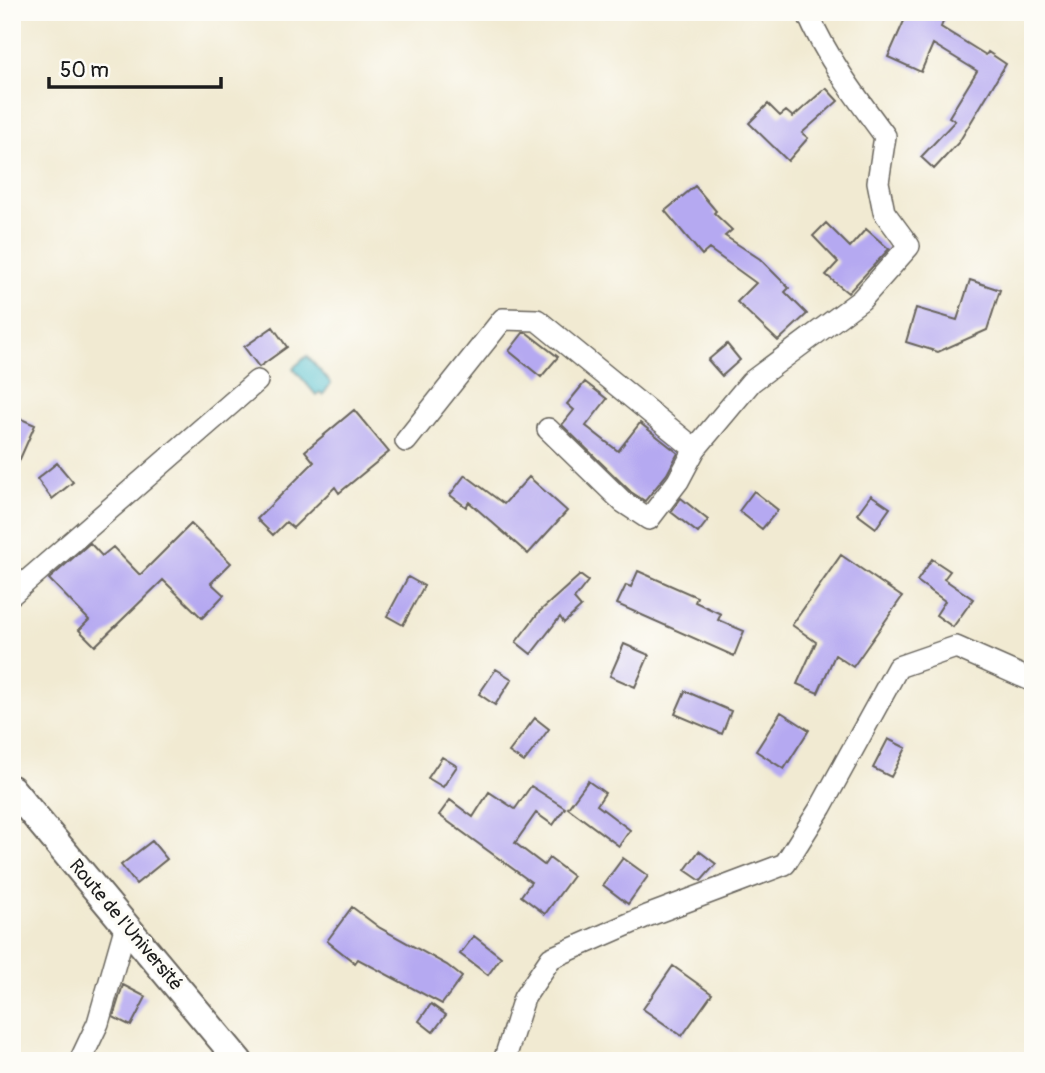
<svg xmlns="http://www.w3.org/2000/svg" width="1045" height="1073" font-family="Pangolin,sans-serif">
<style>
.water{fill:#53bfce;stroke:#386e75;stroke-width:2}
.building{fill:#b5a9f1}
.lines{fill:none;stroke-linecap:round;stroke-linejoin:round}
.minor-casing{stroke:#67645c;stroke-width:24}
.tertiary-casing{stroke:#67645c;stroke-width:30}
.minor{stroke:#fff;stroke-width:21}
.tertiary{stroke:#fff;stroke-width:26}
.labels{text-anchor:middle;dominant-baseline:central;stroke-width:7;stroke-linejoin:round;paint-order:stroke}
.street-label{font-size:19px;fill:#1c1c1c;stroke:#fdfcf7}
</style>
<rect width="100%" height="100%" fill="#fdfcf7"/>
<filter id="ink" filterUnits="userSpaceOnUse"><feTurbulence type="fractalNoise" baseFrequency=".0143" numOctaves="2"/><feDisplacementMap in="SourceGraphic" scale="14" xChannelSelector="R" yChannelSelector="G"/><feConvolveMatrix kernelMatrix="1 2 1 2 8 2 1 2 1" color-interpolation-filters="sRGB"/></filter>
<filter id="wash" filterUnits="userSpaceOnUse"><feTurbulence type="fractalNoise" baseFrequency=".00686" numOctaves="4" result="noise"/><feDisplacementMap in="SourceGraphic" scale="28" xChannelSelector="R" yChannelSelector="G"/><feGaussianBlur stdDeviation="1.57" result="paint"/><feColorMatrix in="noise" values="0 0 0 0 0 0 0 0 0 0 0 0 0 0 0 0 0 1.4 0 .05"/><feComposite in="paint" operator="in"/></filter>
<g filter="url(#wash)">
<rect width="100%" height="100%" fill="#f1ead2"/>
<path class="water" d="M 307,356 L 331,383 L 323,395 L 320,392 L 316,395 L 293,368 Z"/>
<g id="blocks">
<path class="building" d="M 908,12 L 934,12 L 945,17 L 941,27 L 986,55 L 988,52 L 1006,64 L 959,142 L 934,169 L 921,157 L 955,121 L 949,117 L 977,71 L 933,44 L 921,72 L 888,57 Z
M 826,88 L 838,101 L 802,133 L 808,138 L 788,161 L 749,123 L 768,104 L 780,116 L 786,111 L 793,117 Z
M 695,186 L 716,211 L 714,213 L 732,230 L 725,236 L 760,259 L 789,288 L 785,292 L 807,314 L 778,341 L 737,302 L 756,283 L 709,249 L 702,255 L 665,211 Z
M 826,223 L 850,247 L 866,229 L 889,249 L 848,293 L 826,275 L 838,262 L 813,236 Z
M 970,280 L 1000,290 L 987,330 L 938,352 L 906,342 L 916,308 L 957,320 Z
M 273,327 L 287,347 L 259,367 L 244,347 Z
M 523,333 L 527,333 L 558,357 L 541,377 L 509,351 Z
M 727,344 L 740,360 L 722,376 L 708,360 Z
M 585,382 L 607,399 L 586,426 L 618,451 L 640,423 L 678,453 L 667,474 L 645,501 L 631,492 L 562,425 L 574,410 L 567,404 Z
M 354,410 L 389,452 L 339,493 L 335,487 L 293,528 L 286,522 L 273,535 L 257,519 L 314,462 L 305,451 Z
M 12,415 L 35,425 L 12,477 Z
M 57,463 L 73,482 L 52,499 L 37,479 Z
M 465,475 L 504,504 L 529,477 L 567,511 L 528,554 L 469,502 L 466,507 L 450,495 Z
M 754,491 L 778,510 L 762,529 L 739,511 Z
M 871,495 L 890,508 L 876,528 L 857,514 Z
M 681,498 L 708,520 L 698,533 L 671,512 Z
M 191,524 L 231,563 L 211,583 L 224,595 L 202,618 L 163,580 L 95,646 L 79,630 L 89,620 L 49,579 L 90,543 L 102,556 L 113,547 L 140,575 Z
M 841,555 L 902,597 L 853,667 L 835,655 L 818,693 L 797,684 L 816,642 L 792,625 Z
M 932,559 L 950,571 L 944,579 L 973,599 L 953,627 L 936,615 L 945,601 L 917,581 Z
M 638,571 L 697,597 L 695,602 L 721,614 L 718,620 L 744,631 L 734,656 L 617,604 L 626,585 L 631,587 Z
M 580,575 L 588,581 L 574,599 L 581,607 L 564,623 L 560,617 L 531,654 L 516,642 L 539,612 Z
M 408,577 L 424,586 L 403,625 L 387,616 Z
M 624,644 L 649,655 L 635,687 L 610,676 Z
M 496,669 L 512,679 L 495,705 L 479,694 Z
M 685,691 L 731,711 L 722,734 L 675,714 Z
M 781,712 L 809,730 L 784,769 L 756,751 Z
M 535,718 L 549,729 L 524,762 L 509,752 Z
M 888,739 L 906,748 L 891,777 L 873,768 Z
M 442,757 L 457,766 L 443,787 L 428,778 Z
M 588,781 L 605,793 L 597,805 L 630,830 L 619,846 L 568,808 Z
M 531,786 L 565,808 L 553,825 L 536,813 L 515,843 L 544,865 L 549,858 L 573,876 L 545,914 L 521,896 L 531,882 L 439,815 L 450,800 L 473,817 L 489,792 L 515,809 Z
M 152,841 L 167,859 L 136,884 L 121,865 Z
M 699,851 L 716,864 L 701,881 L 685,870 Z
M 623,858 L 648,876 L 628,904 L 603,885 Z
M 352,907 L 380,928 L 447,965 L 462,977 L 442,1004 L 358,959 L 355,963 L 327,941 Z
M 474,936 L 501,957 L 488,975 L 460,954 Z
M 673,966 L 712,994 L 682,1036 L 643,1009 Z
M 123,985 L 146,997 L 131,1026 L 113,1017 Z
M 431,1004 L 446,1015 L 433,1032 L 419,1021 Z"/>
</g>
</g>
<g filter="url(#ink)">
<use href="#blocks" fill-opacity="0" stroke="#67645c" stroke-width="2"/>
<g class="lines">
<g class="minor-casing">
<path id="minor" d="M 548,429 L 623,502 L 649,519 L 678,481 L 695,449 L 751,382 L 861,300 L 909,246 L 884,212 L 878,182 L 885,136 C 856,97 826,57 807,12
M 406,441 L 503,319 L 537,320 L 695,449
M 12,594 L 257,381
M 80,1061 L 98,1023 L 126,925
M 504,1061 L 524,998 L 551,958 L 647,916 L 785,864 L 821,807 L 898,667 L 956,647 L 1033,681"/>
</g>
<g class="tertiary-casing">
<path id="tertiary" d="M 12,789 L 239,1061"/>
</g>
<use href="#minor" class="minor"/>
<use href="#tertiary" class="tertiary"/>
</g>
</g>
<g class="labels">
<g class="street-label">
<text transform="translate(126 925) rotate(50)">Route de l'Université</text>
</g>
</g>
<rect width="1045" height="1073" fill="none" stroke="#fdfcf7" stroke-width="42"/>
<path d="M49 77v10h172v-10" fill="none" stroke="#1c1c1c" stroke-width="3.5"/>
<text x="60" y="77" font-size="21" fill="#1c1c1c" stroke="#fdfcf7" stroke-width="5" paint-order="stroke">50 m</text>
</svg>
